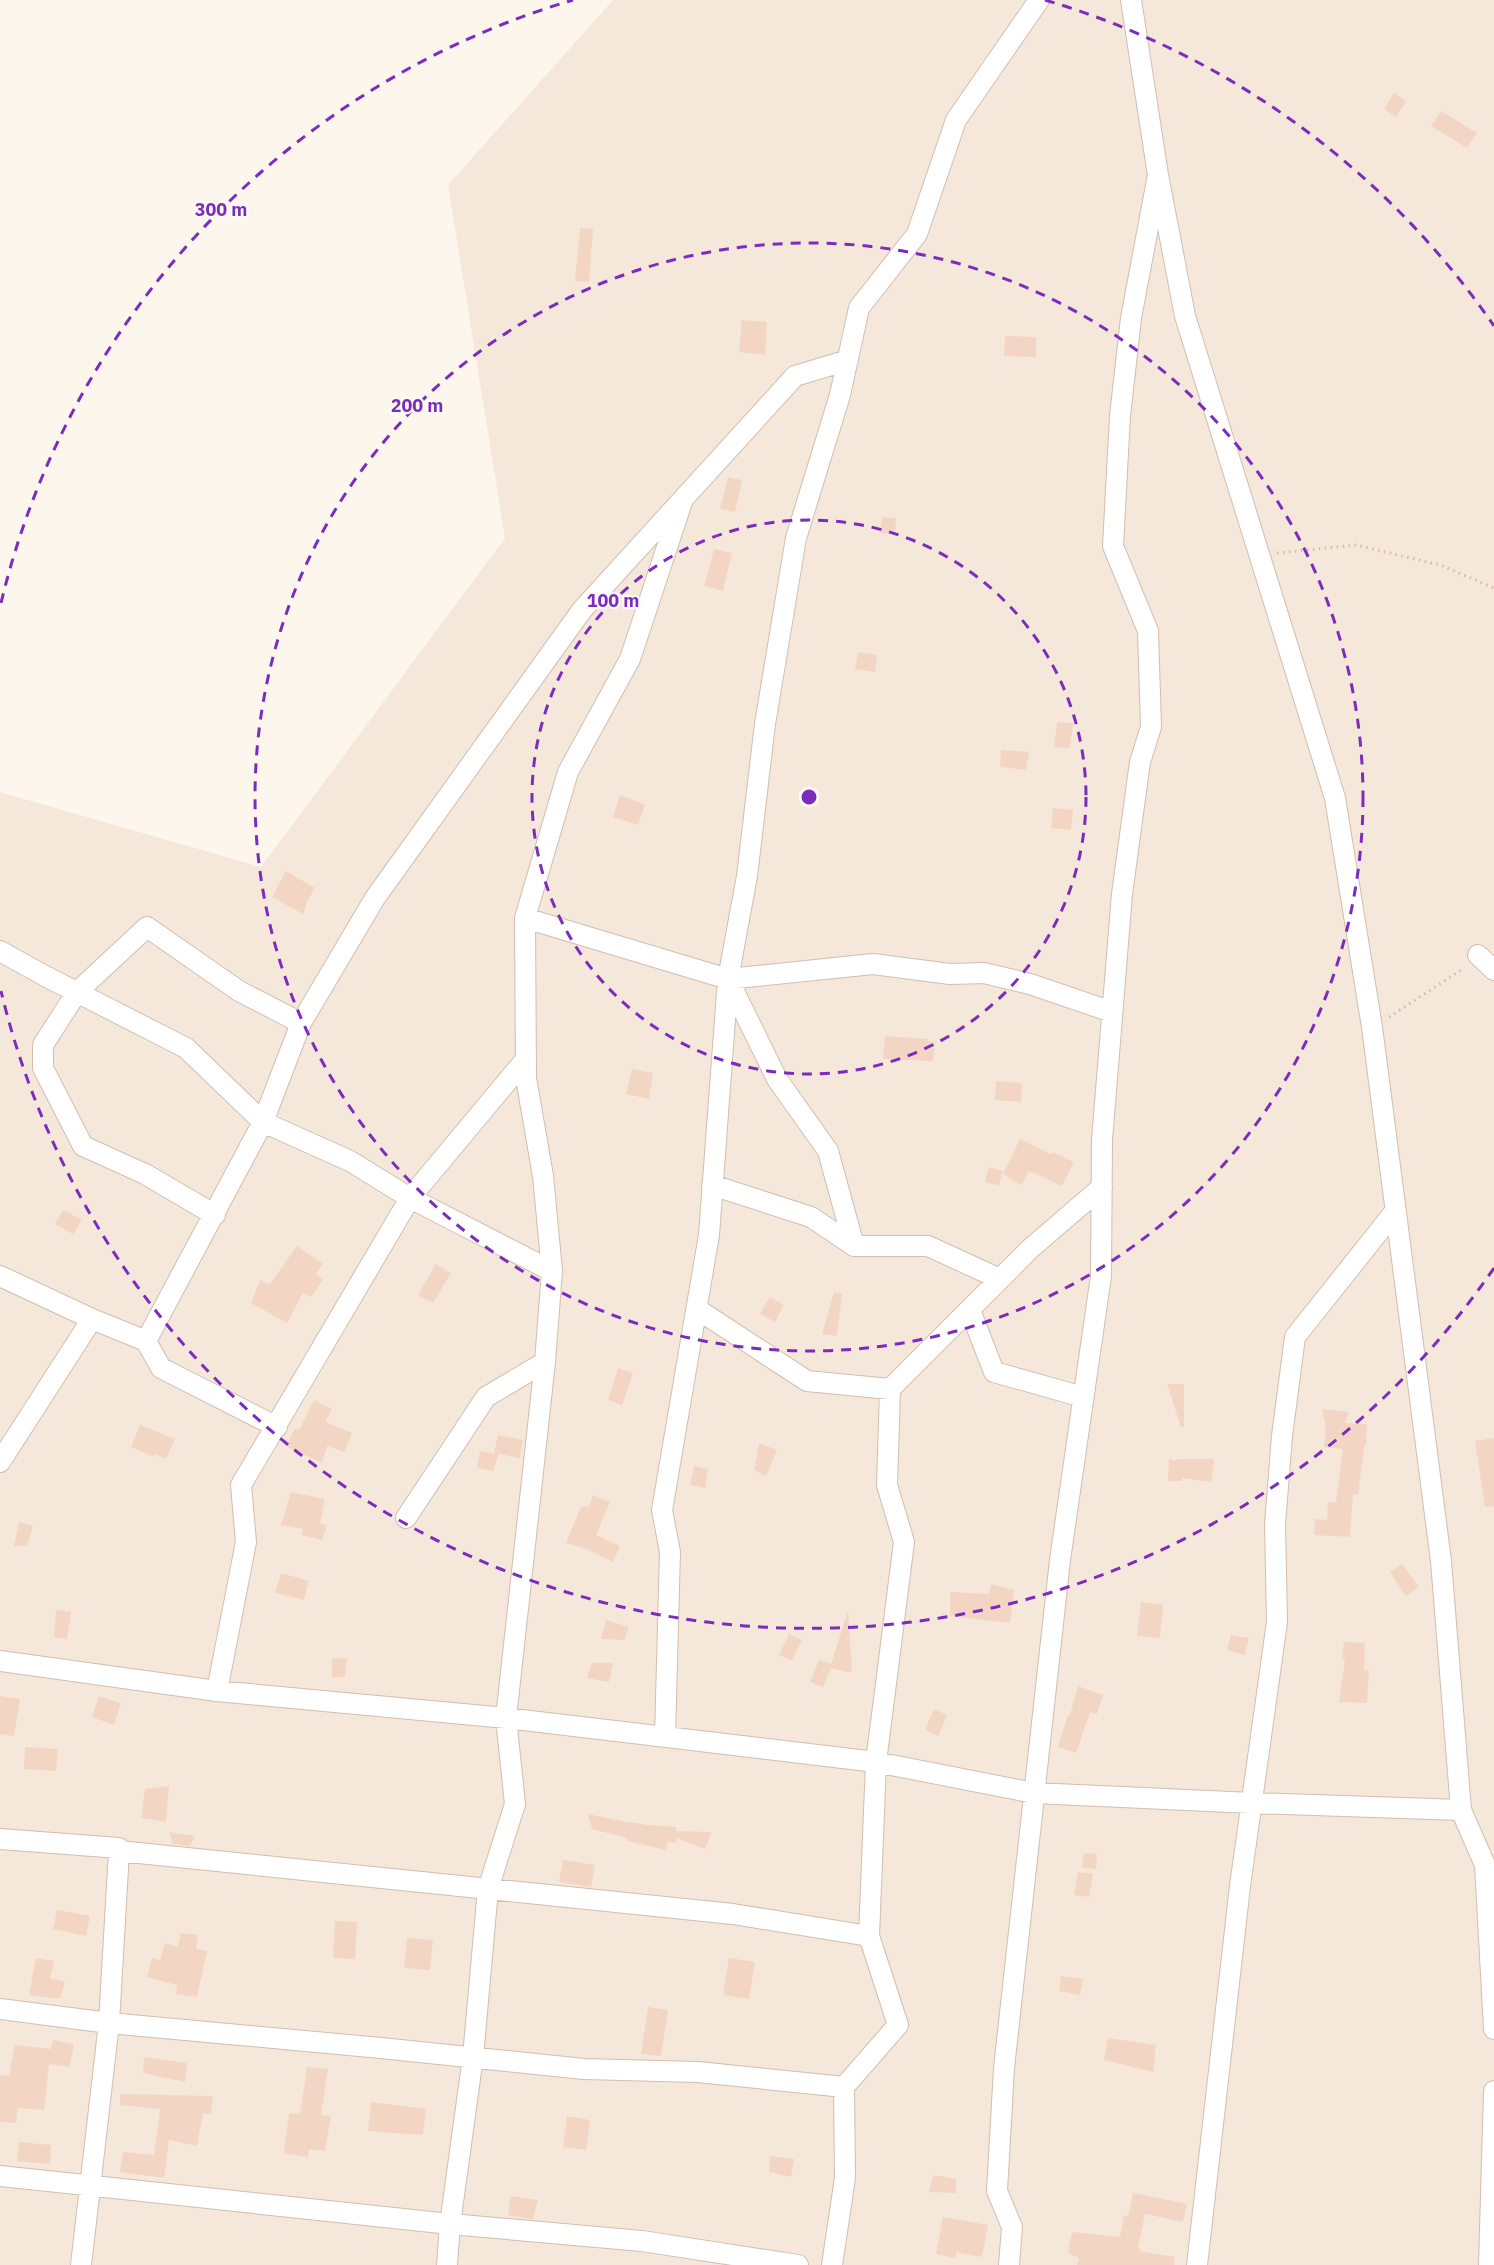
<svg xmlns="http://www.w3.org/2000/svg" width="1494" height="2265" font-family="'IBM Plex Sans',sans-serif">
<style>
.residential{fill:#f5e8da}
.building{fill:#f3d5c3}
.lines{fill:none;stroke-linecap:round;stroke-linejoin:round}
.minor-casing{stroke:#d1beb0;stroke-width:22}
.path{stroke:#d9b8a5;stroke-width:3;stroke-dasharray:1.5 4.5;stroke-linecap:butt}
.minor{stroke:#fff;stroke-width:20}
.ring{fill:none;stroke:#7b2cbf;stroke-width:3;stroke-dasharray:10 8}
.centre{fill:#7b2cbf;stroke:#fffaf3;stroke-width:3}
.ring-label{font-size:18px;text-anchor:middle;font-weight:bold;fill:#7b2cbf;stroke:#fffaf3;stroke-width:4.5;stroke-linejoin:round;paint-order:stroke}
</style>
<rect width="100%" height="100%" fill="#fdf6ec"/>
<path class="residential" d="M 613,0 L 1494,0 L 1494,2265 L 0,2265 L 0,792 L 261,867 L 505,538 L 448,185 Z"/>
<path class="building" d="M 1394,93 L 1406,101 L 1396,117 L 1384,109 Z
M 1441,111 L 1477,133 L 1467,148 L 1431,126 Z
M 580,228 L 593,229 L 589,282 L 575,281 Z
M 742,320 L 767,322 L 765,355 L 739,352 Z
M 1005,336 L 1036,337 L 1036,357 L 1004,356 Z
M 728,477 L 742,480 L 735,512 L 720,509 Z
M 882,517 L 896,518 L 895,534 L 880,533 Z
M 714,549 L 732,553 L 723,591 L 704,586 Z
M 858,652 L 877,655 L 875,672 L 855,669 Z
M 1057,722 L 1073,723 L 1070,748 L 1054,747 Z
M 1001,750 L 1029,752 L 1026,770 L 1000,767 Z
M 620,795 L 645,805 L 638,825 L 613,817 Z
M 1053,808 L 1073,810 L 1071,830 L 1051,828 Z
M 286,871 L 315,888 L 307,902 L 303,914 L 272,897 Z
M 885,1036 L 928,1039 L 928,1041 L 935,1042 L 933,1061 L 883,1059 Z
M 632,1069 L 653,1073 L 649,1099 L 626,1094 Z
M 996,1081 L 1022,1083 L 1021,1102 L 995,1100 Z
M 1020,1139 L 1052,1155 L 1053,1152 L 1074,1162 L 1062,1186 L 1029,1171 L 1021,1185 L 1003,1174 Z
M 989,1167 L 1003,1171 L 999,1186 L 985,1182 Z
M 63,1210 L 82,1220 L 73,1234 L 55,1224 Z
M 297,1246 L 323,1264 L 316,1274 L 323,1280 L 311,1297 L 303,1293 L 287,1323 L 251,1303 L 260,1280 L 270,1284 Z
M 436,1264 L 451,1273 L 433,1303 L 418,1295 Z
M 834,1292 L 842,1294 L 837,1336 L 822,1334 Z
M 770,1297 L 784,1305 L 775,1322 L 760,1314 Z
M 618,1368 L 633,1373 L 622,1405 L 608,1400 Z
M 1167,1384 L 1184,1384 L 1184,1427 L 1181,1427 Z
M 314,1400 L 332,1409 L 325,1422 L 352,1433 L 344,1452 L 327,1446 L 322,1463 L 286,1446 L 295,1428 L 299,1430 Z
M 1322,1409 L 1349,1412 L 1345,1423 L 1367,1424 L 1366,1446 L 1364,1446 L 1358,1495 L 1353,1494 L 1350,1537 L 1314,1535 L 1315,1519 L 1327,1520 L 1328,1502 L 1336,1502 L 1343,1449 L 1324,1447 L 1326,1426 Z
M 140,1425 L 175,1439 L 166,1459 L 156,1454 L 154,1457 L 131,1447 Z
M 498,1435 L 523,1440 L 520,1458 L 494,1453 Z
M 1494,1438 L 1494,1506 L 1485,1507 L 1475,1441 Z
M 759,1443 L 777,1450 L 766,1476 L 754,1470 Z
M 480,1451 L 499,1454 L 493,1471 L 477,1468 Z
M 1169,1459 L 1176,1461 L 1177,1459 L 1212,1459 L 1214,1460 L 1211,1482 L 1182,1478 L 1182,1481 L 1168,1481 Z
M 694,1466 L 708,1469 L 705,1488 L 690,1485 Z
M 291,1492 L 325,1499 L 320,1523 L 327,1526 L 322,1540 L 302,1535 L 303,1529 L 281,1525 Z
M 593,1495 L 610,1502 L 596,1535 L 620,1546 L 613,1562 L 586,1549 L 566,1543 L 581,1507 L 589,1506 Z
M 19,1522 L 33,1526 L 27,1546 L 14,1546 Z
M 1402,1564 L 1419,1587 L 1406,1596 L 1390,1572 Z
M 281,1573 L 309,1581 L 304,1600 L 275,1593 Z
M 991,1584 L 1014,1590 L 1010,1623 L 950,1616 L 950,1592 L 989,1594 Z
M 1141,1602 L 1163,1605 L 1160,1638 L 1137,1636 Z
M 56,1610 L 71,1612 L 67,1639 L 54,1637 Z
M 848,1611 L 852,1671 L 846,1672 L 831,1668 L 823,1687 L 810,1682 L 819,1660 L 831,1664 Z
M 606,1620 L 629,1627 L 624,1640 L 601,1639 Z
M 789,1634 L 802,1640 L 792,1661 L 779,1655 Z
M 1231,1635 L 1249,1638 L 1245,1655 L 1227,1650 Z
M 1344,1642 L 1365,1643 L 1364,1670 L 1369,1670 L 1367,1703 L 1339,1702 L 1345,1660 L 1342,1660 Z
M 332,1658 L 347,1659 L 345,1677 L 332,1677 Z
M 592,1663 L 613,1663 L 609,1682 L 587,1678 Z
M 1078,1686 L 1103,1695 L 1097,1714 L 1090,1712 L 1076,1753 L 1058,1747 L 1068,1715 L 1070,1715 Z
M 0,1696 L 20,1699 L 14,1736 L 0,1734 Z
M 99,1696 L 121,1703 L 114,1725 L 92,1717 Z
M 934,1709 L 947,1715 L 938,1736 L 925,1730 Z
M 25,1747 L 58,1749 L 56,1771 L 24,1769 Z
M 169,1786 L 166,1822 L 141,1818 L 145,1789 Z
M 588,1814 L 631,1823 L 631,1822 L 647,1825 L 676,1827 L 676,1831 L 712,1832 L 705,1849 L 676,1838 L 676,1843 L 667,1842 L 666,1850 L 627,1841 L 627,1838 L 592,1829 Z
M 169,1832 L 195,1836 L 190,1846 L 173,1844 Z
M 1084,1853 L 1097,1854 L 1096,1869 L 1082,1867 Z
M 563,1860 L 595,1865 L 591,1887 L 559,1882 Z
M 1078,1872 L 1093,1874 L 1089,1897 L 1074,1895 Z
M 57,1910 L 90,1916 L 86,1936 L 53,1929 Z
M 335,1921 L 357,1922 L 355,1959 L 333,1958 Z
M 181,1933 L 198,1935 L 196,1949 L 207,1951 L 197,1997 L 176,1994 L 177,1985 L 147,1977 L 152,1958 L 160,1960 L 165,1943 L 178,1947 Z
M 407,1938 L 433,1940 L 430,1970 L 404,1968 Z
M 36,1958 L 54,1961 L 50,1978 L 65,1982 L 60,1999 L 29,1995 Z
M 729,1958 L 755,1962 L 749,1999 L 723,1995 Z
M 1061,1976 L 1083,1979 L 1080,1995 L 1059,1991 Z
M 648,2007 L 668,2010 L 661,2056 L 641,2054 Z
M 1108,2038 L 1156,2045 L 1153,2072 L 1104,2060 Z
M 53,2040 L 74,2044 L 70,2067 L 49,2064 L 44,2110 L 18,2108 L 16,2123 L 0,2122 L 0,2075 L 9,2076 L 15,2045 L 51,2049 Z
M 144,2057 L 187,2063 L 185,2082 L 143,2073 Z
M 307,2067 L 328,2069 L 321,2115 L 331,2116 L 325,2151 L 309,2149 L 308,2157 L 284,2153 L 289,2113 L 300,2114 Z
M 120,2094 L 213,2096 L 211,2114 L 203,2113 L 197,2146 L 169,2140 L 164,2178 L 120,2172 L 123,2152 L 154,2155 L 160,2109 L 120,2105 Z
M 371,2102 L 426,2109 L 423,2135 L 368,2131 Z
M 567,2116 L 590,2120 L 586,2150 L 563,2147 Z
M 19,2142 L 51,2145 L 50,2164 L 17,2161 Z
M 770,2156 L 794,2159 L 791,2177 L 769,2172 Z
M 933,2175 L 956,2179 L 956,2193 L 929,2192 Z
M 1133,2193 L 1187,2204 L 1183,2222 L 1145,2214 L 1138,2248 L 1140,2249 L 1139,2251 L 1175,2257 L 1174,2265 L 1077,2265 L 1079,2258 L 1068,2253 L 1072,2232 L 1120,2237 L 1124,2215 L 1128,2216 Z
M 511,2196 L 538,2200 L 533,2219 L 508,2215 Z
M 943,2217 L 988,2225 L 982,2257 L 956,2252 L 955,2258 L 936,2254 Z"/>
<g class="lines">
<g class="minor-casing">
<path id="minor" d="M 1131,0 L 1158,175 L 1185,316 L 1335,798 L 1372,1027 L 1441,1561 L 1461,1810 L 1485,1865 L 1494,2029
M 525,918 L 728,979 L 873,964 L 950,974 L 984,973 L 1030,984 L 1112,1012
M 0,951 L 45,976 L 186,1048 L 263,1122 L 350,1161 L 410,1198 L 552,1271
M 1478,955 L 1494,970
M 728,979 L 777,1079 L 828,1151 L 854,1246
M 712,1185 L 811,1217 L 854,1246 L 928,1246 L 1000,1279
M 215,1215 L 145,1174 L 83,1146 L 43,1068 L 43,1045 L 77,992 L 147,927 L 239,991 L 301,1023
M 0,1276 L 92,1319
M 697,1309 L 807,1381 L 890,1389 L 887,1485 L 904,1542 L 876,1762 L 869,1936 L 898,2025 L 844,2087 L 845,2178 L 832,2265
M 970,1310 L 994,1372 L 1083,1397
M 146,1341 L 161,1368 L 277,1427
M 890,1389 L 1031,1248 L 1102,1187
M 0,1462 L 92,1319 L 146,1341 L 263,1122 L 301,1023 L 375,898 L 582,610 L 795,376 L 848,360
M 406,1518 L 486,1397 L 545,1362
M 0,1661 L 217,1691 L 506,1718 L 876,1762 L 1034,1793 L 1252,1803 L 1461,1810
M 217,1691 L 246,1542 L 241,1485 L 410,1198 L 526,1059
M 665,1736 L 670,1552 L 662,1510 L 709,1235 L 728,979 L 747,876 L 765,724 L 796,538 L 840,395 L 859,308 L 917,234 L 956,120 L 1039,0
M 0,1839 L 119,1848 L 119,1851 L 733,1914 L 869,1936
M 0,2009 L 109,2023 L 381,2048 L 584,2069 L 698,2072 L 844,2087
M 0,2176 L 450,2224 L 642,2241 L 798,2265
M 81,2265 L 109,2023 L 119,1851
M 447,2265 L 450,2224 L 473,2057 L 488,1889 L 515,1804 L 506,1718 L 545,1362 L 552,1271 L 543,1176 L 526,1078 L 525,918 L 568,772 L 630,659 L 683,499
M 1009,2265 L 1012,2227 L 997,2191 L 1004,2068 L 1060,1560 L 1101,1276 L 1102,1140 L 1122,894 L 1140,762 L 1151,727 L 1148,631 L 1113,546 L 1120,416 L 1131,318 L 1158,175
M 1197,2265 L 1240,1886 L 1277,1622 L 1275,1524 L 1282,1436 L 1295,1337 L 1396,1210
M 1489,2265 L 1494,2091"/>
</g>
<path class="path" d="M 1277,553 L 1356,545 L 1440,565 L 1494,588
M 1389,1017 L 1464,968"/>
<use href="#minor" class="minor"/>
</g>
<g class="ring">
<circle cx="809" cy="797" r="277"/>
<circle cx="809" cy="797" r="554"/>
<path d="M1494 1268A831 831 0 0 1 1 991M1 603A831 831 0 0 1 573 0M1045 0A831 831 0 0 1 1494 326"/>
</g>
<circle cx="809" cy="797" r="9" class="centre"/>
<g class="ring-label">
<text x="221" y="216">300 m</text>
<text x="417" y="412">200 m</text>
<text x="613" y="607">100 m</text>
</g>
</svg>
